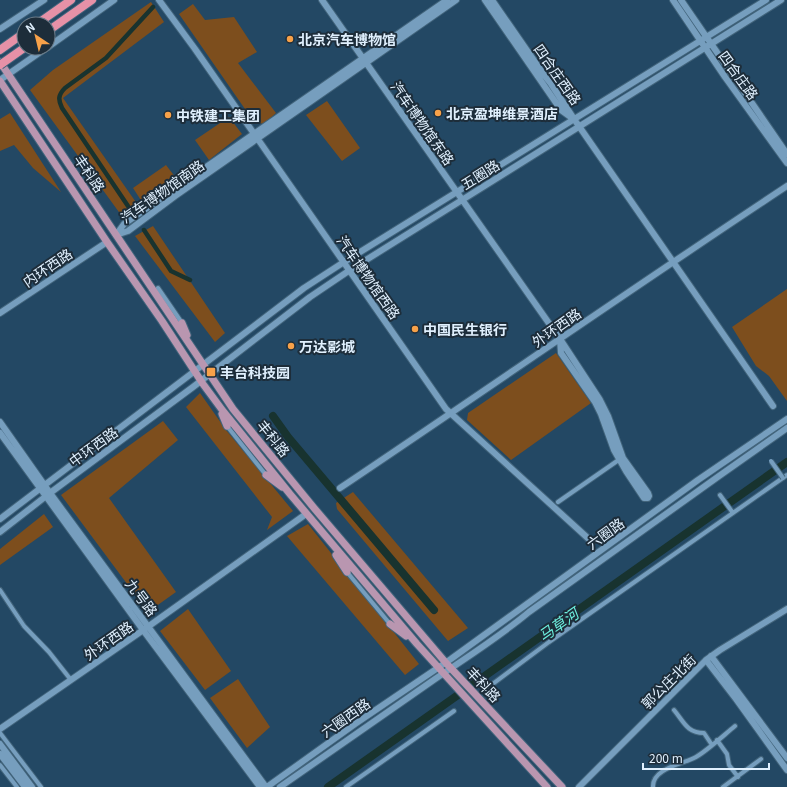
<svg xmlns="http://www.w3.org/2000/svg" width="787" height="787" font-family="Georgia,'Noto Sans SC',serif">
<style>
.green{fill:#7d4e1d}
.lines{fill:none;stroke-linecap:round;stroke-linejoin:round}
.canal{stroke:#18332f;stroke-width:4.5}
.river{stroke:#18332f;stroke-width:8}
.street-casing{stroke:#42647b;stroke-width:6}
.secondary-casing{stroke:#42647b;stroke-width:8}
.primary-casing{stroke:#42647b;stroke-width:9}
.highway-casing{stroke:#42647b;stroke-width:10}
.street{stroke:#769ebe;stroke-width:4}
.secondary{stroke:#769ebe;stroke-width:6}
.primary{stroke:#b996b0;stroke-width:7}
.highway{stroke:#e691a7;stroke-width:8}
.street-bridge-casing{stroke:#42647b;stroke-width:6;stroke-linecap:butt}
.highway-bridge-casing{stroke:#42647b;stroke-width:10;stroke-linecap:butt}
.street-bridge{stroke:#769ebe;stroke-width:4}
.highway-bridge{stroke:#e691a7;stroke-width:8}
.poi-dot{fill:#f7a149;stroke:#1d2d3a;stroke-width:1.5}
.labels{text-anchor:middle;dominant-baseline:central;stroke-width:4;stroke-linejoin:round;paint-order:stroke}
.poi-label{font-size:14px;font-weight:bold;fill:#e0f0fe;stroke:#1d2d3a;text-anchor:start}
.street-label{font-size:14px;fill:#e0f0fe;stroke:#1d2d3a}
.water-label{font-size:15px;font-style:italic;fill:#6df0de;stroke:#1d2d3a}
</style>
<rect width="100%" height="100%" fill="#234864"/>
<path class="green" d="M 151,2 L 164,22 L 63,98 L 140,208 L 124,219 L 30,90 L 53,70 Z
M 193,4 L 205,20 L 234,17 L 257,52 L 238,63 L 276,113 L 264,124 L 254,122 L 179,14 Z
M 327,101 L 360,148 L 342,161 L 306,115 Z
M 10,113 L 61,192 L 33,168 L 14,145 L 0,151 L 0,119 Z
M 229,117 L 242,134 L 209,160 L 195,140 Z
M 166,165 L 179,182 L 146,208 L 133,188 Z
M 153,226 L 225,333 L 215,342 L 135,236 Z
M 787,289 L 787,401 L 769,376 L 756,366 L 732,327 Z
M 556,353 L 591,403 L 511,460 L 467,420 L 468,413 Z
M 200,393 L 226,430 L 293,511 L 267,530 L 272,517 L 186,407 Z
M 163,421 L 178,440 L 109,498 L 176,592 L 148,612 L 61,495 Z
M 353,492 L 468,628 L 448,641 L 337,509 L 336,503 Z
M 44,514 L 53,527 L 0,565 L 0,549 Z
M 308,524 L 419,664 L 405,675 L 287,536 Z
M 188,609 L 231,671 L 205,690 L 160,631 Z
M 238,679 L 270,727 L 247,748 L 210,698 Z"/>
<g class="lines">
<path class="canal" d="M 132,212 L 62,108 C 58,100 58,95 65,88 L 106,58 L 153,7
M 144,230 L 171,271 L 190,280"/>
<path class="river" d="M 273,416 L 288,437 L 434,610
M 328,787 L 787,462"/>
<g class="street-casing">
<path id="street" d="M 158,288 L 182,323
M 227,426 L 266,475
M 720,495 L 733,513
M 558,502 L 620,459
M 347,572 L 390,624
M 0,590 L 24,626 L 49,652 L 71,680
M 486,689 L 549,642 L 787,475
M 674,710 C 684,722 687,733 704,733 L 712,745
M 0,733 L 41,787
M 717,740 L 727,754 L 729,765 L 738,777
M 0,765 L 17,787
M 346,787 L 454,711
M 653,787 C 652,768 684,764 696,757 C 708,750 724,735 735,726
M 723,787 L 761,759"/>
</g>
<g class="secondary-casing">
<path id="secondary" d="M 159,0 L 195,49 L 446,409 L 591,541
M 322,0 L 560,339 L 600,400 L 608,416 L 623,458 L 648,493 L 649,496 L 648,498 L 644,498 L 626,471 L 614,450 L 601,414 L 595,402 L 561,353 L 560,339
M 485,0 L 561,110 L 572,118
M 492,0 L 544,75 L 551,84 L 574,119 L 773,406
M 673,0 L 725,77 L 787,163
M 681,0 L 787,154
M 0,29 L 44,0
M 48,47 L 114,0
M 0,80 L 46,48
M 116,235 L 128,231 L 175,196 L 456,0
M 116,235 L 124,224 L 447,0
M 0,313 L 107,242
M 0,422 L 50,493 L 266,787
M 0,433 L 143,630 L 260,787
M 340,488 C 489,388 637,285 787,186
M 0,519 L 304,288 L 344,262 L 766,0
M 0,532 L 50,493 L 193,387 L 310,297 L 350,270 L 462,200 L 781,0
M 711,656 L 787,758
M 706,660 L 736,699 L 787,770
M 0,729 L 149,626 L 306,514
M 0,744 L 32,787
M 0,754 L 25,787
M 267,787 L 355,724 L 451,659 L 698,480 L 787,419
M 280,787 C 332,751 383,715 435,679 C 467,657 499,637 529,612 L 719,476 L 787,428
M 579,787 L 706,660 L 720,650 L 787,609"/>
</g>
<g class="primary-casing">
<path id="primary" d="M 0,62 L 233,409 L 314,508 L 446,663 L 562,787
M 0,81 L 107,242 L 162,321 L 203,384 L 223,411 L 290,494 L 417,644 L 547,787
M 182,323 L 187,335
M 222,414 L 227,426
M 266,475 L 282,487
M 336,555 L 347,572
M 390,624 L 406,636"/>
</g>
<g class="highway-casing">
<path id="highway" d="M 37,24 L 71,0
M 48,31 L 92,0
M 0,50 L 24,33"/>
</g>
<use href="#street" class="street"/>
<use href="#secondary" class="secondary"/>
<use href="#primary" class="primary"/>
<use href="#highway" class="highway"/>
<g class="street-bridge-casing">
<path id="street-bridge" d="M 771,461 L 783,478"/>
</g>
<g class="highway-bridge-casing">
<path id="highway-bridge" d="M 0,65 L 24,48"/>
</g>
<use href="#street-bridge" class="street-bridge"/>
<use href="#highway-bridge" class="highway-bridge"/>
</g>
<g class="poi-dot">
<circle cx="290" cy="39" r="4"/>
<circle cx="438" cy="113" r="4"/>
<circle cx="168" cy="115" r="4"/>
<circle cx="415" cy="329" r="4"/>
<circle cx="291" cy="346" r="4"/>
<rect x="206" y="367" width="10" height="10" rx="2"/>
</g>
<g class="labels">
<g class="poi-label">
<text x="298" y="39">北京汽车博物馆</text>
<text x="446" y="113">北京盈坤维景酒店</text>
<text x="176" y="115">中铁建工集团</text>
<text x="423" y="329">中国民生银行</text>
<text x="299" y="346">万达影城</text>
<text x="220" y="372">丰台科技园</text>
</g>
<g class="street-label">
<text transform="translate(558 74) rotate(55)">四合庄西路</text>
<text transform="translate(739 75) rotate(54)">四合庄路</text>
<text transform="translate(423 123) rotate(55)">汽车博物馆东路</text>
<text transform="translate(90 173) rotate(56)">丰科路</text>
<text transform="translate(480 174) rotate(-32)">五圈路</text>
<text transform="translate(162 191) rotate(-35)">汽车博物馆南路</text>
<text transform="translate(47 267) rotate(-34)">内环西路</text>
<text transform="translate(369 277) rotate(55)">汽车博物馆西路</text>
<text transform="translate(556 327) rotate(-35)">外环西路</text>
<text transform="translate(274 438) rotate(51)">丰科路</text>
<text transform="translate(93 446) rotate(-36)">中环西路</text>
<text transform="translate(605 533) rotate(-36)">六圈路</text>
<text transform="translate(142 597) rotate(53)">九号路</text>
<text transform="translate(108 640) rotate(-35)">外环西路</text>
<text transform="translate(668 681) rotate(-45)">郭公庄北街</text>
<text transform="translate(484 684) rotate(47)">丰科路</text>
<text transform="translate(345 717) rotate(-35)">六圈西路</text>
</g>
<g class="water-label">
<text transform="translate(558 624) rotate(-35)">马草河</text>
</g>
</g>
<g transform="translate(36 36) rotate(325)"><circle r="19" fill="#1d2d3a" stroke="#6b7b88"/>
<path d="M0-3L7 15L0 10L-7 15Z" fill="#f7a149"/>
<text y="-6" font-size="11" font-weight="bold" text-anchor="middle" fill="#e0f0fe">N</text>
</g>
<path d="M643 763v6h126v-6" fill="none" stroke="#e0f0fe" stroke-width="2"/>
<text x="649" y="763" font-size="12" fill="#e0f0fe" stroke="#1d2d3a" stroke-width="3" paint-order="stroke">200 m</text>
</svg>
